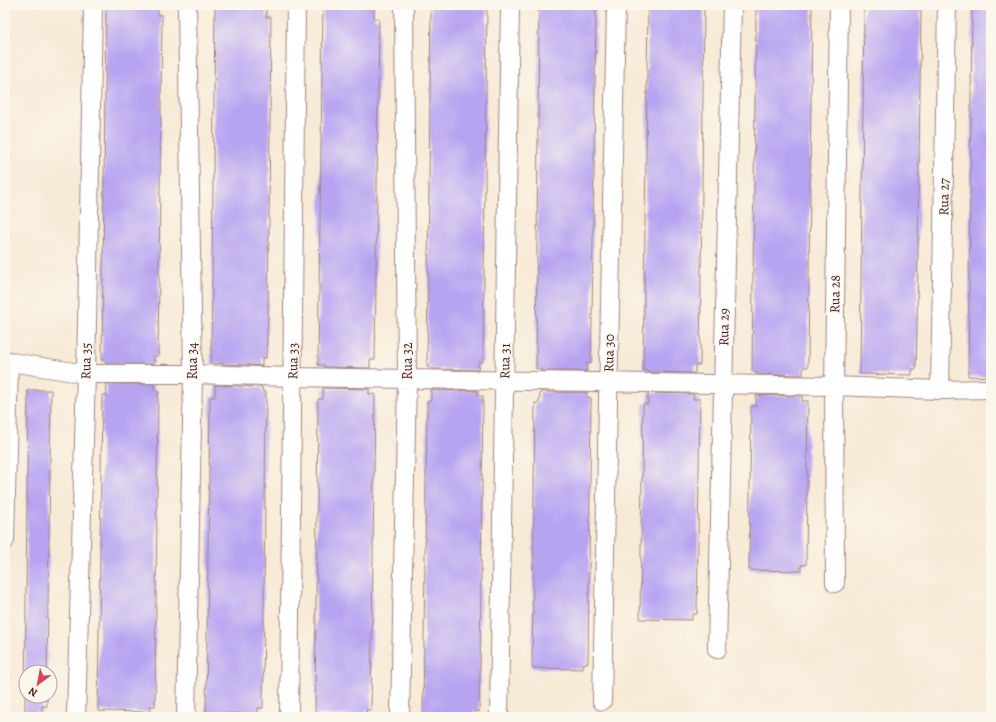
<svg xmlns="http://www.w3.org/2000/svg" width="996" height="722" font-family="Alegreya,serif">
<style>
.building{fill:#b7a4f1}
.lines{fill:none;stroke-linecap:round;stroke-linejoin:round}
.minor-casing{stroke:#a08480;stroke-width:20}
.minor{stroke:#fff;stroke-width:18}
.labels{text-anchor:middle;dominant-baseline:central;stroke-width:3;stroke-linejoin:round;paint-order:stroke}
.street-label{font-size:14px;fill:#4a1f2b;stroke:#fbf7ec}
</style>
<rect width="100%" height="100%" fill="#fbf7ec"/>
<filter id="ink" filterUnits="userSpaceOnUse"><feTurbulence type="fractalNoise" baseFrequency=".025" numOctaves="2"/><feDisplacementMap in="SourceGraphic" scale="8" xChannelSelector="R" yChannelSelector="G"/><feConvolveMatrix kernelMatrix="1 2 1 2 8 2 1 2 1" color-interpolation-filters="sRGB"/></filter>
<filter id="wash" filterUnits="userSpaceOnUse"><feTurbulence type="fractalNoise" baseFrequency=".012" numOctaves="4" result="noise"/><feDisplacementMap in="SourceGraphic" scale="16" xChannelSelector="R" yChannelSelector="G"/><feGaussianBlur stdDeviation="0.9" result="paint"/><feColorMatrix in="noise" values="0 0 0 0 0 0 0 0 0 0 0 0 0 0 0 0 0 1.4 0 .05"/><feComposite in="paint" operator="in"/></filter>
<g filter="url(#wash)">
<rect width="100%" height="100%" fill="#f7ead6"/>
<g id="blocks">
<path class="building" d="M 106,5 L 158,5 L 158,15 L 162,15 L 158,356 L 154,356 L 154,364 L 106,364 L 106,361 L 102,361 Z
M 215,5 L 266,5 L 266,17 L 271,17 L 268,317 L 266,358 L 262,358 L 262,366 L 211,363 Z
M 323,5 L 374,5 L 374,19 L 379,19 L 375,360 L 370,360 L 370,368 L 324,367 L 324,365 L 318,365 Z
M 431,5 L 487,5 L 483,362 L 479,362 L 478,370 L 431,369 L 431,367 L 427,367 Z
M 539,5 L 596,5 L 592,322 L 591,363 L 587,363 L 587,371 L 541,371 L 541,369 L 536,369 Z
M 648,5 L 704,5 L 700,365 L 695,365 L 695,373 L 649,372 L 649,371 L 643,370 Z
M 761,5 L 812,5 L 808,367 L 803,367 L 803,375 L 756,374 L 756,372 L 752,372 L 756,6 Z
M 869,5 L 921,5 L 917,328 L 916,369 L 912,369 L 912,375 L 860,374 L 864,8 L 869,8 Z
M 972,10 L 991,10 L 990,377 L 968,376 Z
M 106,384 L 154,384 L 154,390 L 158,390 L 155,706 L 150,706 L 150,712 L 98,711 L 102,395 L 107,395 Z
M 215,385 L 262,387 L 263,392 L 266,392 L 263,708 L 258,708 L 258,714 L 206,713 L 210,397 L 215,397 Z
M 323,388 L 369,389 L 369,394 L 375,394 L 371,710 L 366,710 L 366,716 L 315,715 L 318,399 L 323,399 Z
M 28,390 L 51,390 L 47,672 L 26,672 L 26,696 L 47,696 L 47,706 L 42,706 L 42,712 L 25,712 Z
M 431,390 L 478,391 L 478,396 L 483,396 L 480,670 L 479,712 L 474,711 L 475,717 L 423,717 L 427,401 L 431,401 Z
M 540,392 L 587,392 L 587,397 L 591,398 L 588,663 L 584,663 L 583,669 L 532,668 L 535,403 L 539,403 Z
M 648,393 L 694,394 L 693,399 L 700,399 L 697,614 L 692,614 L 692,620 L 640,619 L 643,404 L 648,404 Z
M 756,395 L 803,396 L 802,401 L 808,401 L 806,565 L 801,565 L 801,571 L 749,570 L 751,406 L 756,406 Z"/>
</g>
</g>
<g filter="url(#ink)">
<use href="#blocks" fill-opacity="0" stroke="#a08480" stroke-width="1"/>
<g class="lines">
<g class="minor-casing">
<path id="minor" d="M 5,361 L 86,374 L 193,374 L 293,377 L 834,386 L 940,390 L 991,389
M 940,390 L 947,5
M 5,540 L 9,361
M 835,583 L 834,386 L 839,5
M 717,649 L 732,5
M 602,701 L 616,5
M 76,717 L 86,374 L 93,5
M 186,717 L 193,374 L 187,5
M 289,717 L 296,5
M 400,717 L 407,379 L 404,5
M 499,717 L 510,5"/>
</g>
<use href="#minor" class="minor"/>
</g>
</g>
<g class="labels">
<g class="street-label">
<text transform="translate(944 197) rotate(-89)">Rua 27</text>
<text transform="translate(835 294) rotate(-89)">Rua 28</text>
<text transform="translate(724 327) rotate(-89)">Rua 29</text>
<text transform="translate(609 353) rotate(-89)">Rua 30</text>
<text transform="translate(86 361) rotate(-89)">Rua 35</text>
<text transform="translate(192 361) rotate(-90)">Rua 34</text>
<text transform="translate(293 361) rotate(-89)">Rua 33</text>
<text transform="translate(407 361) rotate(-90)">Rua 32</text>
<text transform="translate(505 361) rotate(-89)">Rua 31</text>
</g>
</g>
<rect width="996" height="722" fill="none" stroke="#fbf7ec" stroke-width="20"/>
<g transform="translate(38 684) rotate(212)"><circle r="19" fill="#fbf7ec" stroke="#b4a19f"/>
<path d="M0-3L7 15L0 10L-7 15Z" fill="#d1495b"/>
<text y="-6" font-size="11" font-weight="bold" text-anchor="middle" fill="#4a1f2b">N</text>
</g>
</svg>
